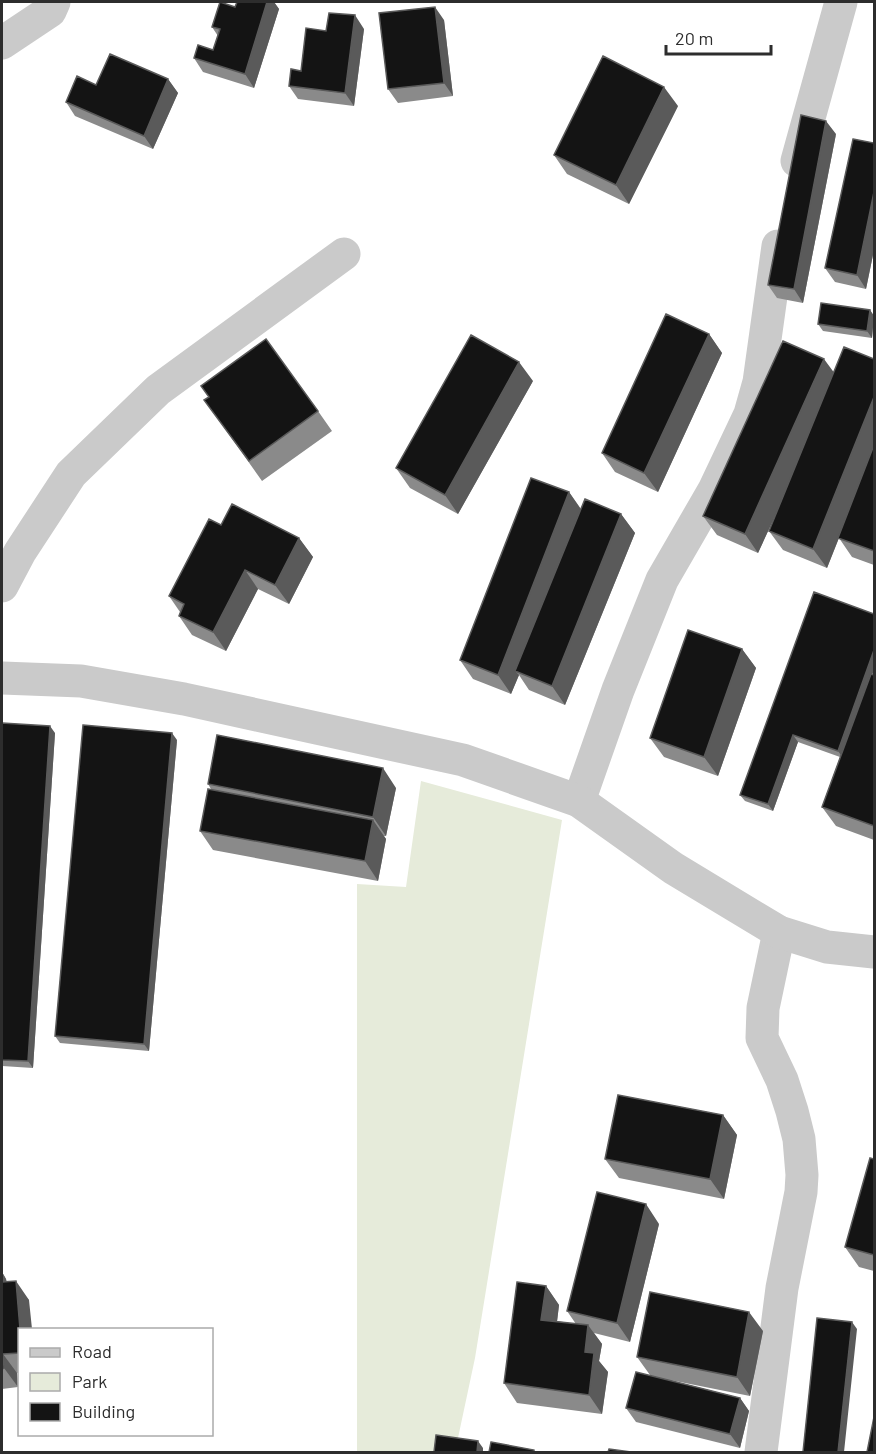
<svg xmlns="http://www.w3.org/2000/svg" width="876" height="1454" font-family="Barlow,sans-serif">
<style>
.green{fill:#e6ebda}
.lines{fill:none;stroke-linecap:round;stroke-linejoin:round}
.minor{stroke:#cacaca;stroke-width:33}
.tertiary{stroke:#cacaca;stroke-width:33}
.wall{fill:#8a8a8a}
.shaded-wall{fill:#5a5a5a}
.building{fill:#141414;stroke:#5a5a5a;stroke-width:1.5}
</style>
<rect width="100%" height="100%" fill="#fff"/>
<path class="green" d="M 421,781 L 562,820 L 475,1358 L 455,1452 L 357,1452 L 357,884 L 406,887 Z"/>
<g class="lines">
<path class="minor" d="M 2,43 L 50,11 L 54,2
M 797,161 L 841,2
M 2,586 L 20,552 L 71,474 L 158,390 L 344,254
M 579,801 L 618,690 L 662,580 L 714,490 L 750,414 L 759,382 L 778,246
M 761,1452 L 782,1288 L 801,1192 L 802,1175 L 799,1139 L 792,1111 L 782,1080 L 762,1038 L 763,1008 L 779,932"/>
<path class="tertiary" d="M 2,678 L 81,681 L 184,699 L 463,760 L 579,801 L 673,868 L 779,932 L 827,947 L 874,952"/>
</g>
<path class="wall" d="M 237,2 L 274,2 L 279,9 L 254,88 L 203,72 L 194,58 L 213,50 L 218,36 L 212,27 L 235,7 Z
M 444,20 L 453,96 L 398,103 L 388,89 Z
M 364,29 L 354,106 L 298,99 L 289,86 L 301,71 L 326,31 Z
M 168,79 L 178,93 L 153,149 L 75,116 L 66,102 L 96,85 Z
M 678,106 L 629,204 L 567,174 L 554,155 Z
M 836,134 L 803,303 L 777,298 L 768,285 Z
M 874,143 L 874,250 L 866,289 L 835,282 L 825,268 Z
M 870,310 L 874,316 L 872,338 L 823,331 L 818,324 Z
M 709,334 L 722,353 L 658,492 L 615,472 L 602,453 Z
M 874,359 L 874,565 L 852,557 L 839,538 L 827,568 L 783,550 L 769,531 L 781,503 L 758,553 L 717,535 L 703,516 L 834,372 Z
M 533,381 L 458,514 L 410,488 L 396,468 Z
M 209,397 L 318,411 L 332,431 L 262,481 L 218,419 Z
M 569,492 L 581,509 L 621,514 L 635,533 L 565,705 L 529,690 L 519,675 L 511,694 L 473,679 L 460,660 Z
M 221,525 L 299,538 L 313,557 L 289,604 L 258,589 L 226,651 L 192,635 L 179,616 L 180,612 L 169,596 Z
M 814,592 L 873,675 L 874,675 L 874,840 L 836,826 L 822,807 L 840,757 L 798,742 L 773,811 L 745,801 L 740,795 Z
M 742,649 L 756,668 L 718,776 L 664,757 L 650,738 Z
M 2,723 L 55,733 L 33,1068 L 2,1066 Z
M 177,740 L 149,1051 L 60,1043 L 55,1036 Z
M 208,784 L 396,788 L 386,836 L 384,836 L 386,839 L 378,881 L 213,850 L 200,831 L 211,789 Z
M 723,1115 L 737,1135 L 724,1199 L 619,1178 L 605,1159 Z
M 874,1159 L 874,1271 L 859,1267 L 845,1247 Z
M 659,1224 L 630,1342 L 594,1333 L 602,1344 L 599,1361 L 608,1372 L 602,1414 L 517,1403 L 504,1383 L 546,1286 L 559,1305 L 557,1321 L 576,1324 L 567,1311 Z
M 2,1272 L 6,1279 L 7,1282 L 29,1300 L 20,1329 L 20,1373 L 17,1373 L 18,1387 L 2,1389 Z
M 763,1331 L 750,1396 L 670,1380 L 740,1398 L 749,1411 L 740,1448 L 636,1422 L 626,1408 L 650,1375 L 637,1357 Z"/>
<path class="shaded-wall" d="M 267,2 L 274,2 L 279,9 L 254,88 L 245,74 Z
M 435,7 L 444,20 L 453,96 L 444,83 Z
M 355,15 L 364,29 L 354,106 L 345,93 Z
M 168,79 L 178,93 L 153,149 L 144,136 Z
M 664,87 L 678,106 L 629,204 L 616,185 Z
M 826,121 L 836,134 L 803,303 L 794,289 Z
M 874,192 L 874,250 L 866,289 L 857,275 Z
M 870,310 L 874,316 L 872,338 L 867,331 Z
M 709,334 L 722,353 L 658,492 L 644,473 Z
M 824,359 L 838,378 L 758,553 L 745,534 Z
M 519,362 L 533,381 L 458,514 L 445,495 Z
M 874,397 L 874,449 L 827,568 L 813,549 Z
M 569,492 L 582,511 L 515,671 L 519,675 L 511,694 L 498,675 Z
M 621,514 L 635,533 L 565,705 L 552,686 Z
M 299,538 L 313,557 L 289,604 L 275,585 Z
M 245,570 L 258,589 L 226,651 L 213,632 Z
M 742,649 L 756,668 L 718,776 L 704,757 Z
M 874,650 L 874,670 L 843,758 L 838,751 Z
M 50,726 L 55,733 L 33,1068 L 28,1061 Z
M 172,733 L 177,740 L 149,1051 L 144,1044 Z
M 793,735 L 798,742 L 773,811 L 768,804 Z
M 383,768 L 396,788 L 386,836 L 373,817 Z
M 373,820 L 386,839 L 378,881 L 365,861 Z
M 723,1115 L 737,1135 L 724,1199 L 710,1179 Z
M 646,1204 L 659,1224 L 630,1342 L 617,1323 Z
M 2,1272 L 6,1279 L 8,1302 L 2,1293 Z
M 16,1281 L 29,1300 L 32,1329 L 20,1329 Z
M 546,1286 L 559,1305 L 555,1339 L 541,1320 Z
M 749,1312 L 763,1331 L 750,1396 L 737,1377 Z
M 852,1322 L 857,1329 L 844,1452 L 838,1452 Z
M 588,1325 L 602,1344 L 599,1361 L 608,1372 L 602,1414 L 589,1395 L 585,1352 Z
M 3,1354 L 17,1373 L 18,1387 L 4,1368 Z
M 740,1398 L 749,1411 L 740,1448 L 730,1434 Z
M 478,1441 L 483,1448 L 483,1452 L 477,1452 Z"/>
<path class="building" d="M 220,2 L 235,7 L 237,2 L 267,2 L 245,74 L 194,58 L 198,45 L 213,50 L 220,29 L 212,27 Z
M 435,7 L 444,83 L 388,89 L 379,13 Z
M 329,13 L 355,15 L 345,93 L 289,86 L 291,69 L 301,71 L 306,28 L 326,31 Z
M 110,54 L 168,79 L 144,136 L 66,102 L 77,76 L 96,85 Z
M 603,56 L 664,87 L 616,185 L 554,155 Z
M 801,115 L 826,121 L 794,289 L 768,285 Z
M 853,139 L 874,143 L 874,192 L 857,275 L 825,268 Z
M 821,303 L 870,310 L 867,331 L 818,324 Z
M 666,314 L 709,334 L 644,473 L 602,453 Z
M 471,335 L 519,362 L 445,495 L 396,468 Z
M 266,339 L 318,411 L 249,461 L 204,400 L 209,397 L 201,386 Z
M 783,341 L 824,359 L 745,534 L 703,516 Z
M 844,347 L 874,359 L 874,397 L 813,549 L 769,531 Z
M 874,445 L 874,551 L 838,538 Z
M 531,478 L 569,492 L 498,675 L 460,660 Z
M 585,499 L 621,514 L 552,686 L 515,671 Z
M 232,504 L 299,538 L 275,585 L 245,570 L 213,632 L 179,616 L 184,604 L 169,596 L 209,519 L 221,525 Z
M 814,592 L 874,614 L 874,650 L 838,751 L 793,735 L 768,804 L 740,795 Z
M 688,630 L 742,649 L 704,757 L 650,738 Z
M 871,674 L 874,675 L 874,826 L 822,807 Z
M 2,723 L 50,726 L 28,1061 L 2,1060 Z
M 83,725 L 172,733 L 144,1044 L 55,1036 Z
M 217,735 L 383,768 L 373,817 L 208,784 Z
M 208,789 L 373,820 L 365,861 L 200,831 Z
M 618,1095 L 723,1115 L 710,1179 L 605,1159 Z
M 870,1158 L 874,1159 L 874,1255 L 845,1247 Z
M 597,1192 L 646,1204 L 617,1323 L 567,1311 Z
M 16,1281 L 20,1329 L 20,1353 L 3,1354 L 4,1368 L 2,1369 L 2,1282 Z
M 517,1282 L 546,1286 L 541,1320 L 588,1325 L 585,1352 L 594,1353 L 589,1395 L 504,1383 Z
M 650,1292 L 749,1312 L 737,1377 L 637,1357 Z
M 817,1318 L 852,1322 L 838,1452 L 803,1452 Z
M 636,1372 L 740,1398 L 730,1434 L 626,1408 Z
M 874,1417 L 874,1452 L 867,1452 Z
M 436,1435 L 478,1441 L 477,1452 L 434,1452 Z
M 491,1442 L 534,1450 L 534,1452 L 489,1452 Z
M 609,1449 L 631,1452 L 608,1452 Z"/>
<rect width="876" height="1454" fill="none" stroke="#2d2d2d" stroke-width="6"/>
<rect x="18" y="1328" width="195" height="108" fill="#ffffff" stroke="#ababab" stroke-width="1.5"/>
<rect x="30" y="1348" width="30" height="9" fill="#cacaca" stroke="#ababab" stroke-width="1.5"/>
<text x="72" y="1358" font-size="18" fill="#2d2d2d">Road</text>
<rect x="30" y="1373" width="30" height="18" fill="#e6ebda" stroke="#ababab" stroke-width="1.5"/>
<text x="72" y="1388" font-size="18" fill="#2d2d2d">Park</text>
<rect x="30" y="1403" width="30" height="18" fill="#141414" stroke="#ababab" stroke-width="1.5"/>
<text x="72" y="1418" font-size="18" fill="#2d2d2d">Building</text>
<path d="M666 45v9h105v-9" fill="none" stroke="#2d2d2d" stroke-width="3"/>
<text x="675" y="45" font-size="18" fill="#2d2d2d" stroke="#ffffff" stroke-width="4.5" paint-order="stroke">20 m</text>
</svg>
